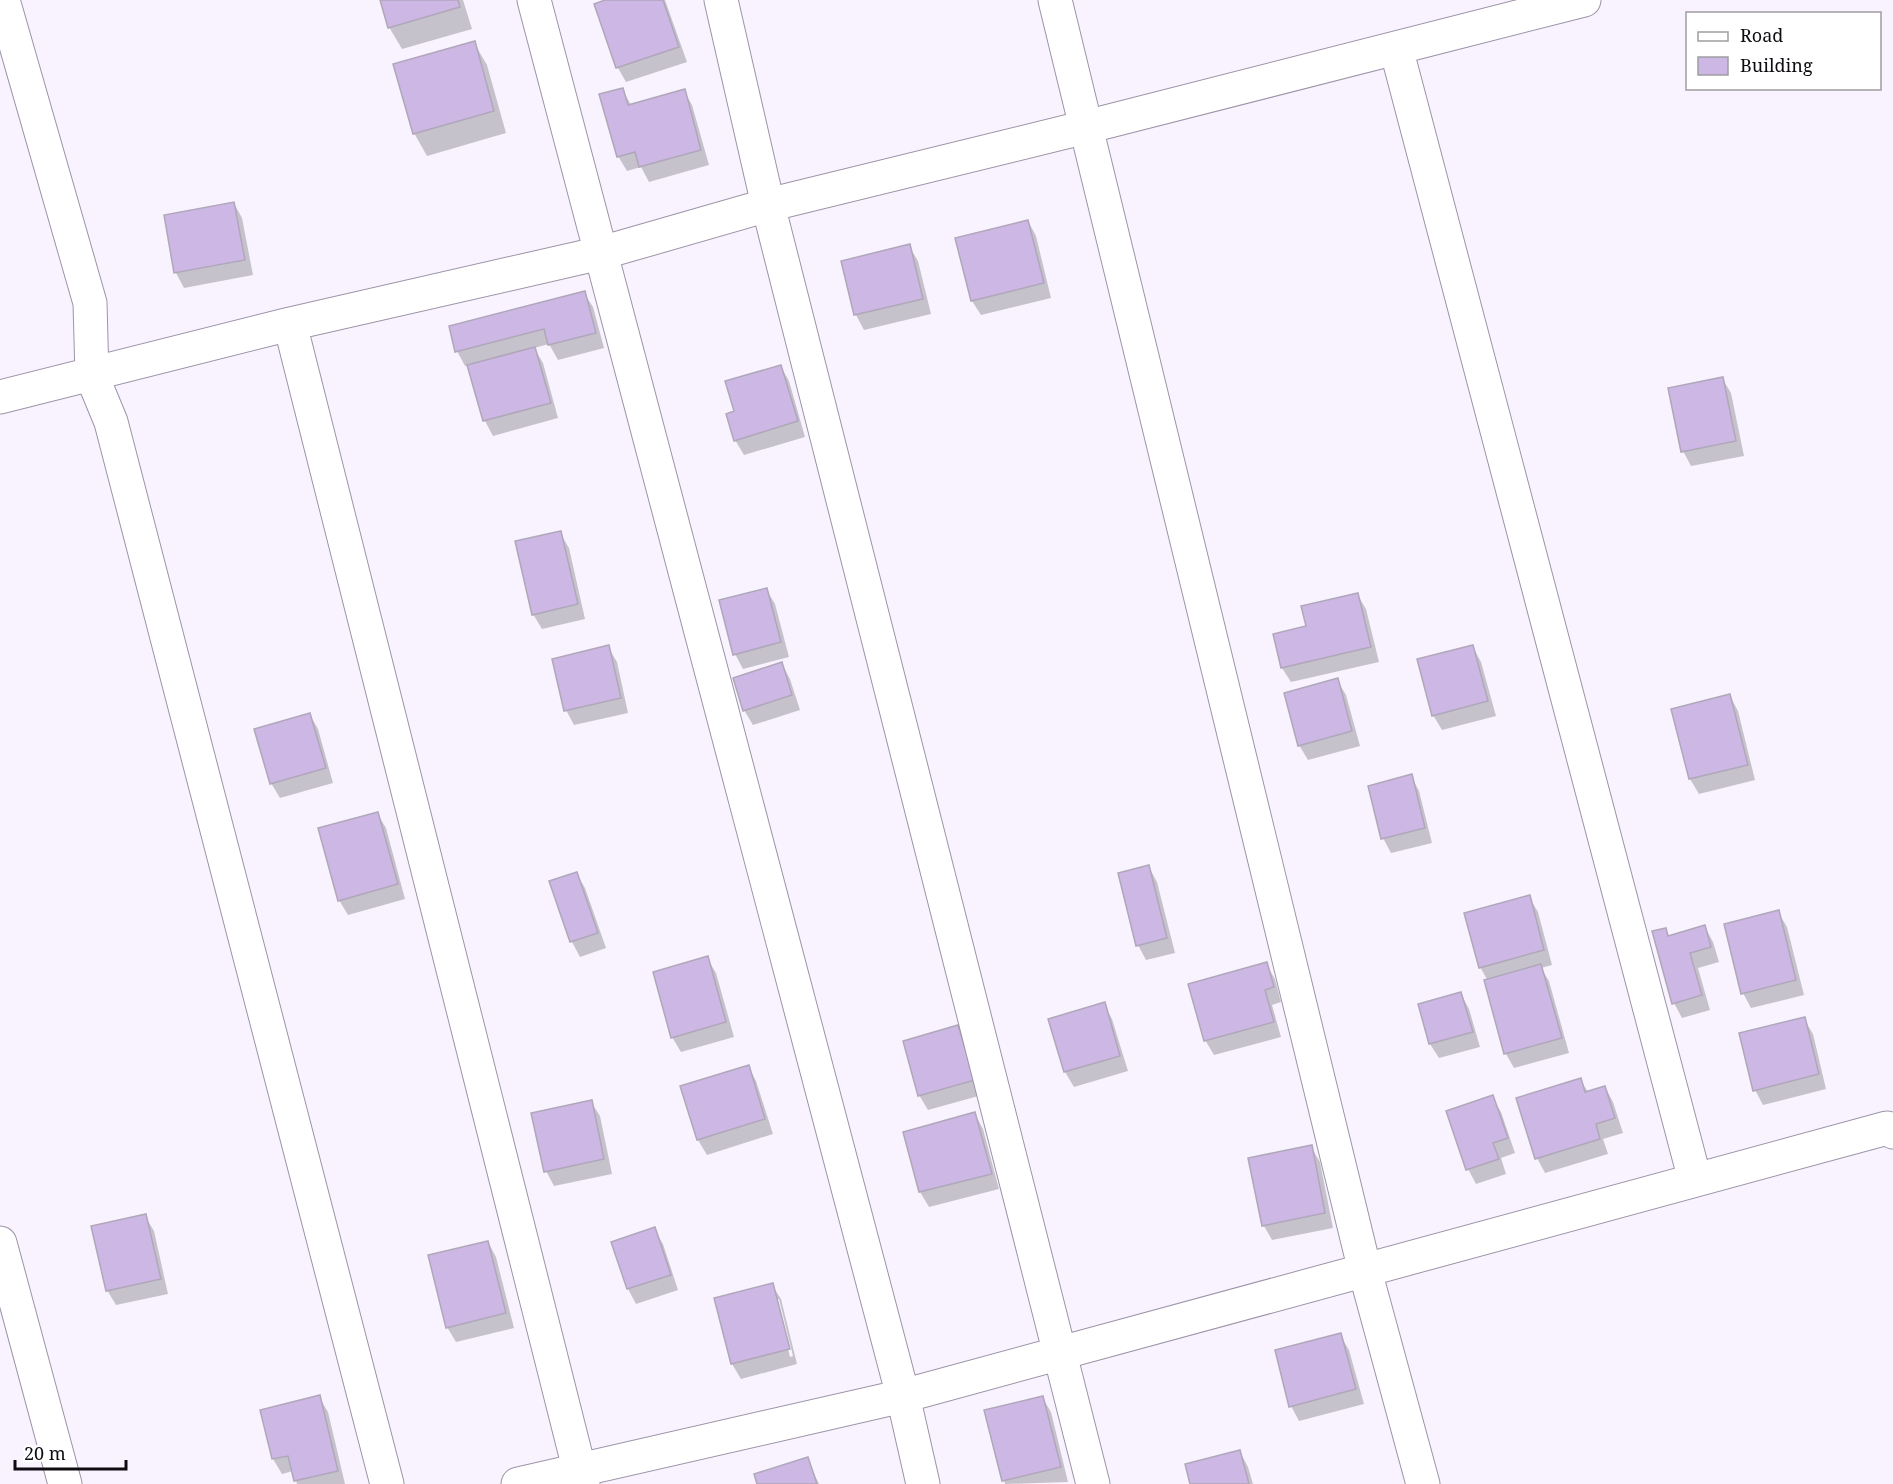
<svg xmlns="http://www.w3.org/2000/svg" width="1893" height="1484" font-family="'Noto Serif',serif">
<style>
.shadow{fill:#0003;fill-rule:evenodd}
.building{fill:#cdb7e4;stroke:#b0a7ba;stroke-width:1.5}
.lines{fill:none;stroke-linecap:round;stroke-linejoin:round}
.minor-casing{stroke:#9d94a7;stroke-width:35}
.minor{stroke:#fff;stroke-width:33}
</style>
<rect width="100%" height="100%" fill="#f8f3ff"/>
<path class="shadow" d="M 381,0 L 463,0 L 472,29 L 402,49 L 389,27 Z
M 610,0 L 665,0 L 687,62 L 626,82 L 618,68 L 596,5 Z
M 474,43 L 487,65 L 506,133 L 427,156 L 414,133 Z
M 622,89 L 631,105 L 684,91 L 692,105 L 709,165 L 649,182 L 641,167 L 627,171 L 618,156 Z
M 234,203 L 242,218 L 253,275 L 184,288 L 176,273 L 165,216 Z
M 1028,221 L 1036,236 L 1051,298 L 981,315 L 972,301 Z
M 909,246 L 918,261 L 931,314 L 864,330 L 856,315 L 843,262 Z
M 584,293 L 593,307 L 604,348 L 558,360 L 549,344 L 534,348 L 543,363 L 558,418 L 493,436 L 485,421 L 469,365 L 465,366 L 457,351 Z
M 781,367 L 789,381 L 805,437 L 744,455 L 735,440 L 736,412 Z
M 1722,378 L 1731,393 L 1744,456 L 1691,466 L 1683,451 Z
M 560,533 L 569,548 L 585,619 L 542,629 L 533,614 Z
M 766,589 L 775,604 L 789,657 L 743,669 L 735,654 Z
M 1357,594 L 1366,609 L 1379,662 L 1291,682 L 1282,668 Z
M 608,647 L 617,662 L 628,713 L 574,725 L 566,710 Z
M 1473,647 L 1481,662 L 1496,716 L 1442,730 L 1433,715 Z
M 782,664 L 790,679 L 800,710 L 753,725 L 744,710 Z
M 1337,680 L 1346,695 L 1360,746 L 1308,760 L 1299,745 Z
M 1730,696 L 1738,711 L 1755,780 L 1699,794 L 1690,779 L 1673,710 Z
M 310,715 L 318,729 L 333,783 L 280,798 L 271,783 Z
M 1411,776 L 1419,791 L 1432,843 L 1391,853 L 1383,838 Z
M 377,813 L 386,828 L 405,899 L 348,915 L 339,900 Z
M 1149,867 L 1157,882 L 1175,953 L 1146,960 L 1138,945 Z
M 576,873 L 585,888 L 606,948 L 580,957 L 572,942 L 551,882 Z
M 1529,897 L 1538,912 L 1552,965 L 1541,968 L 1549,981 L 1569,1053 L 1514,1068 L 1506,1054 L 1485,981 L 1488,981 L 1480,967 Z
M 1778,912 L 1787,927 L 1804,995 L 1751,1008 L 1743,993 Z
M 1705,927 L 1713,942 L 1719,962 L 1698,968 L 1710,1010 L 1682,1018 L 1674,1003 L 1665,929 L 1670,937 Z
M 707,958 L 716,973 L 734,1037 L 681,1052 L 672,1037 Z
M 1266,964 L 1275,979 L 1281,1002 L 1272,1005 L 1281,1037 L 1214,1055 L 1205,1040 Z
M 1461,994 L 1469,1009 L 1480,1047 L 1439,1058 L 1430,1044 Z
M 1104,1004 L 1112,1019 L 1128,1071 L 1074,1087 L 1065,1072 L 1050,1020 Z
M 1804,1019 L 1813,1034 L 1826,1089 L 1763,1105 L 1755,1090 Z
M 958,1027 L 966,1042 L 982,1095 L 928,1110 L 919,1095 Z
M 748,1066 L 756,1081 L 773,1134 L 707,1155 L 698,1140 L 682,1087 Z
M 1580,1079 L 1588,1092 L 1605,1087 L 1613,1102 L 1623,1133 L 1603,1139 L 1608,1154 L 1545,1173 L 1537,1158 Z
M 1492,1097 L 1501,1112 L 1515,1153 L 1501,1158 L 1506,1174 L 1476,1184 L 1468,1169 Z
M 591,1102 L 600,1116 L 612,1174 L 554,1186 L 546,1171 Z
M 975,1114 L 983,1129 L 999,1189 L 929,1207 L 920,1192 L 905,1133 Z
M 1311,1147 L 1320,1162 L 1333,1228 L 1272,1240 L 1264,1226 Z
M 145,1216 L 154,1231 L 168,1294 L 116,1305 L 107,1290 Z
M 654,1229 L 663,1244 L 678,1290 L 636,1304 L 628,1289 L 613,1243 Z
M 488,1242 L 496,1257 L 514,1328 L 456,1342 L 447,1327 Z
M 772,1285 L 781,1299 L 797,1364 L 741,1379 L 732,1364 ZM 776,1299 L 779,1299 L 793,1356 L 790,1357 Z
M 1340,1335 L 1349,1350 L 1364,1404 L 1299,1421 L 1291,1406 Z
M 319,1397 L 328,1412 L 345,1484 L 297,1484 L 293,1471 L 282,1474 L 273,1459 L 262,1411 Z
M 1042,1397 L 1051,1412 L 1068,1482 L 1005,1484 L 986,1411 Z
M 1240,1452 L 1248,1467 L 1253,1484 L 1192,1484 Z
M 807,1459 L 819,1484 L 758,1484 Z"/>
<path class="building" d="M 380,0 L 458,0 L 460,7 L 388,28 Z
M 605,0 L 663,0 L 679,47 L 616,68 L 594,4 Z
M 475,41 L 494,111 L 413,134 L 393,64 Z
M 623,88 L 628,105 L 685,89 L 701,150 L 639,167 L 635,152 L 617,157 L 599,94 Z
M 234,202 L 245,260 L 174,273 L 164,215 Z
M 1028,220 L 1044,283 L 971,301 L 955,238 Z
M 910,244 L 923,299 L 854,315 L 841,261 Z
M 585,291 L 596,333 L 548,345 L 544,329 L 455,352 L 449,326 Z
M 535,347 L 551,403 L 483,421 L 467,365 Z
M 781,365 L 798,421 L 734,441 L 726,414 L 734,411 L 725,381 Z
M 1723,377 L 1736,441 L 1681,452 L 1668,388 Z
M 561,531 L 578,604 L 532,615 L 515,541 Z
M 767,588 L 781,642 L 733,655 L 719,600 Z
M 1358,593 L 1371,647 L 1281,668 L 1273,634 L 1306,626 L 1301,606 Z
M 609,645 L 621,698 L 564,711 L 552,659 Z
M 1473,645 L 1488,701 L 1432,716 L 1417,659 Z
M 782,662 L 792,695 L 743,711 L 733,678 Z
M 1338,678 L 1352,731 L 1298,746 L 1284,693 Z
M 1730,694 L 1748,765 L 1689,779 L 1671,709 Z
M 310,713 L 326,768 L 270,784 L 254,729 Z
M 1412,774 L 1425,828 L 1381,839 L 1368,786 Z
M 378,812 L 398,884 L 338,901 L 318,828 Z
M 1149,865 L 1167,938 L 1136,946 L 1118,873 Z
M 577,872 L 598,933 L 570,942 L 549,881 Z
M 1530,895 L 1544,950 L 1479,968 L 1464,913 Z
M 1779,910 L 1796,980 L 1741,994 L 1724,924 Z
M 1705,925 L 1711,947 L 1690,953 L 1702,995 L 1672,1004 L 1652,931 L 1666,928 L 1668,936 Z
M 708,956 L 726,1022 L 671,1038 L 653,972 Z
M 1267,962 L 1274,987 L 1265,990 L 1274,1022 L 1204,1041 L 1188,984 Z
M 1541,964 L 1562,1038 L 1504,1054 L 1484,980 Z
M 1461,992 L 1473,1032 L 1429,1044 L 1418,1004 Z
M 1105,1002 L 1120,1056 L 1064,1072 L 1048,1019 Z
M 1805,1017 L 1819,1074 L 1753,1091 L 1739,1033 Z
M 958,1025 L 975,1080 L 918,1096 L 903,1041 Z
M 749,1065 L 765,1119 L 697,1140 L 680,1086 Z
M 1581,1078 L 1585,1092 L 1605,1086 L 1615,1118 L 1596,1124 L 1600,1139 L 1535,1159 L 1516,1098 Z
M 1493,1095 L 1508,1138 L 1493,1143 L 1499,1159 L 1466,1170 L 1446,1111 Z
M 592,1100 L 604,1159 L 544,1172 L 531,1113 Z
M 975,1112 L 992,1174 L 919,1192 L 903,1132 Z
M 1312,1145 L 1325,1213 L 1262,1226 L 1248,1158 Z
M 146,1214 L 161,1279 L 106,1291 L 91,1226 Z
M 655,1227 L 671,1275 L 627,1289 L 611,1242 Z
M 488,1241 L 506,1313 L 446,1328 L 428,1255 Z
M 773,1283 L 790,1349 L 731,1364 L 714,1298 Z
M 1341,1333 L 1356,1389 L 1289,1407 L 1275,1350 Z
M 320,1395 L 338,1471 L 294,1481 L 288,1456 L 272,1459 L 260,1410 Z
M 1043,1396 L 1061,1467 L 1002,1481 L 984,1410 Z
M 1240,1450 L 1249,1484 L 1190,1484 L 1185,1464 Z
M 808,1457 L 817,1484 L 757,1484 L 754,1474 Z"/>
<g class="lines">
<g class="minor-casing">
<path id="minor" d="M 3,0 L 90,303 L 92,376 L 111,422 L 387,1484
M 534,0 L 903,1396 L 923,1484
M 721,0 L 768,205 L 1093,1484
M 1055,0 L 1365,1271 L 1423,1484
M 1396,48 L 1695,1180
M 290,324 L 583,1484
M 0,397 L 290,324 L 601,253 L 768,205 L 1086,127 L 1584,0
M 0,1243 L 65,1484
M 518,1484 L 903,1396 L 1887,1128 L 1893,1132"/>
</g>
<use href="#minor" class="minor"/>
</g>
<rect x="1686" y="12" width="195" height="78" fill="#ffffff" stroke="#9f9da0" stroke-width="1.5"/>
<rect x="1698" y="32" width="30" height="9" fill="#ffffff" stroke="#9f9da0" stroke-width="1.5"/>
<text x="1740" y="42" font-size="18" fill="#0e0b11">Road</text>
<rect x="1698" y="57" width="30" height="18" fill="#cdb7e4" stroke="#9f9da0" stroke-width="1.5"/>
<text x="1740" y="72" font-size="18" fill="#0e0b11">Building</text>
<path d="M15 1460v9h111v-9" fill="none" stroke="#0e0b11" stroke-width="3"/>
<text x="24" y="1460" font-size="18" fill="#0e0b11" stroke="#ffffff" stroke-width="4.5" paint-order="stroke">20 m</text>
</svg>
